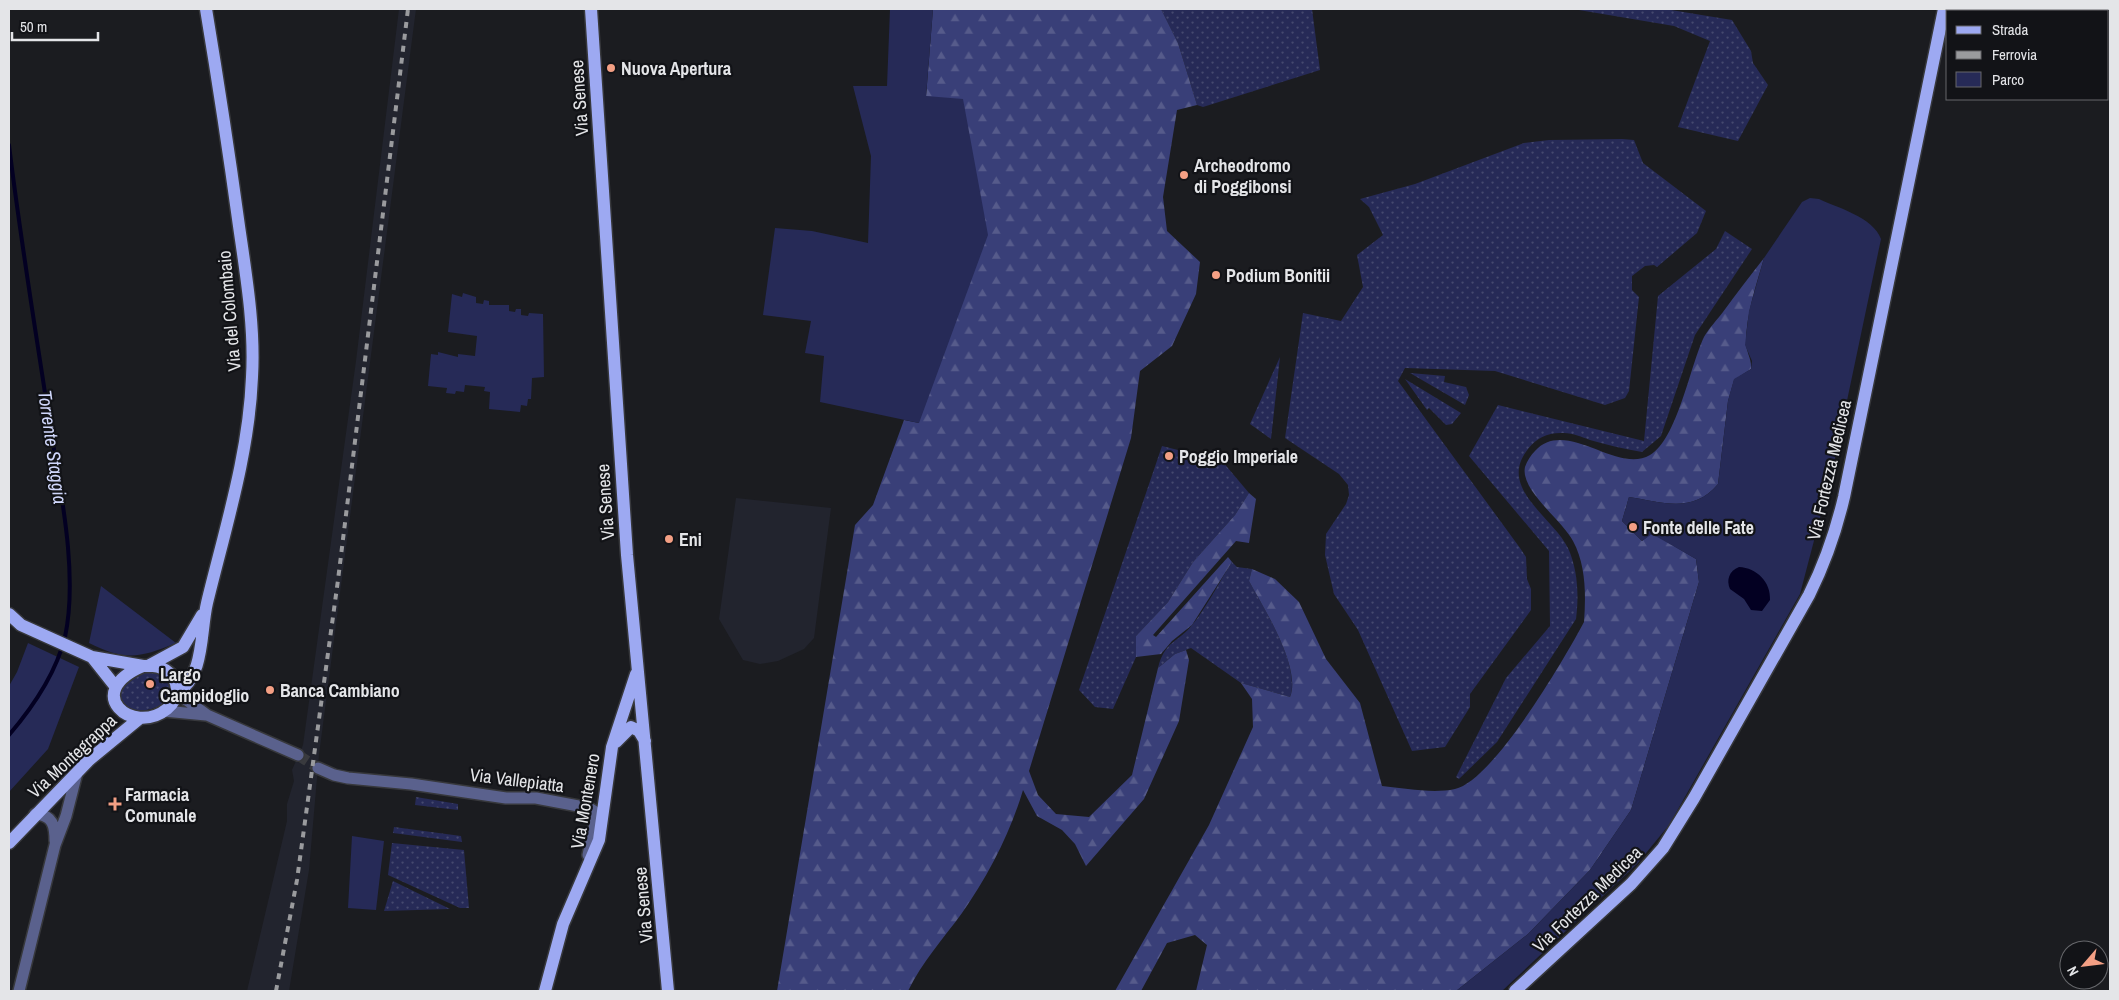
<svg xmlns="http://www.w3.org/2000/svg" width="2119" height="1000" font-family="'Archivo Narrow',sans-serif">
<style>
.built{fill:#22242e}
.grass{fill:url(#grass-dots)}
.forest{fill:url(#forest-firs)}
.green{fill:#262a57}
.water{fill:#030022}
.lines{fill:none;stroke-linecap:round;stroke-linejoin:round}
.stream{stroke:#030022;stroke-width:4}
.minor-tunnel{stroke:#393a3e;stroke-width:11;stroke-dasharray:11 5.5;stroke-linecap:butt}
.minor-casing{stroke:#37383c;stroke-width:14}
.major-casing{stroke:#37383c;stroke-width:15}
.minor{stroke:#5a618d;stroke-width:11}
.major{stroke:#9da9f2;stroke-width:12}
.rail{stroke:#9a9b9e;stroke-width:4;stroke-dasharray:6 6;stroke-linecap:butt}
.poi-dot{fill:#f39f84;stroke:#121317;stroke-width:2}
.labels{text-anchor:middle;dominant-baseline:central;stroke-width:4.5;stroke-linejoin:round;paint-order:stroke}
.poi-label{font-size:18px;font-weight:bold;fill:#e4e5e8;stroke:#121317;text-anchor:start}
.street-label{font-size:18px;fill:#e4e5e8;stroke:#121317}
.water-label{font-size:19px;font-style:italic;fill:#d0d7fb;stroke:#121317}
</style>
<defs>
<pattern id="grass-dots" width="8" height="8" patternUnits="userSpaceOnUse" patternTransform="scale(1.25)"><rect width="8" height="8" fill="#262a57"/><path d="M2 2h.1M6 6h.1" fill="none" stroke="#45496f" stroke-width="1.8" stroke-linecap="round"/></pattern>
<pattern id="forest-firs" width="22" height="20" patternUnits="userSpaceOnUse" patternTransform="scale(1.25)"><rect width="22" height="20" fill="#393f78"/><path d="M5 1l3.5 6h-7zM16 11l3.5 6h-7z" fill="#565b8b"/></pattern>
</defs>
<rect width="100%" height="100%" fill="#1b1c20"/>
<path class="built" d="M 399,9 L 416,9 L 319,755 L 309,870 L 289,991 L 247,991 L 287,821 L 287,804 L 294,781 L 292,770 L 303,745 L 356,361 Z
M 736,498 L 831,508 L 814,638 L 804,649 L 778,661 L 760,664 L 743,660 L 719,619 Z"/>
<path class="grass" d="M 1161,9 L 1312,9 L 1320,70 L 1203,107 L 1197,105 L 1178,43 Z
M 1573,9 L 1665,9 L 1732,20 L 1751,51 L 1753,63 L 1768,85 L 1738,141 L 1678,127 L 1710,41 L 1674,26 Z
M 1622,139 L 1634,140 L 1643,163 L 1706,211 L 1697,233 L 1657,267 L 1654,265 L 1645,266 L 1632,276 L 1632,290 L 1639,297 L 1629,391 L 1625,398 L 1605,405 L 1495,371 L 1405,368 L 1398,381 L 1520,548 L 1526,557 L 1527,579 L 1531,589 L 1531,610 L 1470,694 L 1470,707 L 1445,747 L 1412,751 L 1358,630 L 1334,594 L 1325,555 L 1326,534 L 1346,504 L 1349,495 L 1348,485 L 1339,474 L 1285,438 L 1303,313 L 1341,321 L 1363,287 L 1357,255 L 1383,235 L 1369,207 L 1360,199 L 1415,184 L 1524,143 L 1549,140 Z
M 1725,231 L 1752,249 L 1695,335 L 1661,436 L 1642,452 C 1624,449 1607,445 1590,440 C 1582,437 1573,433 1564,433 C 1549,432 1537,437 1528,449 C 1497,488 1552,516 1568,548 C 1578,570 1579,596 1576,619 L 1497,742 L 1459,779 L 1456,777 L 1506,678 L 1550,626 L 1549,551 L 1469,456 L 1498,405 L 1644,441 L 1658,296 L 1716,249 Z
M 1280,357 L 1271,439 L 1250,424 Z
M 1410,373 L 1445,376 L 1444,382 L 1466,387 L 1469,395 L 1465,405 Z
M 1405,379 L 1461,413 L 1452,424 L 1446,425 L 1429,408 L 1427,410 Z
M 1162,446 L 1222,461 L 1249,493 L 1235,515 L 1193,562 L 1168,602 L 1136,636 L 1136,657 L 1113,709 L 1095,707 L 1079,690 Z
M 1232,562 L 1237,567 L 1252,569 L 1249,581 C 1264,609 1301,666 1290,697 L 1241,683 L 1191,648 L 1175,654 L 1158,668 C 1165,640 1178,643 1193,624 C 1208,605 1219,582 1232,562 Z
M 144,672 L 157,672 L 167,676 C 168,679 170,684 171,687 C 175,712 112,725 121,685 Z
M 416,797 L 458,804 L 458,810 L 415,805 Z
M 394,827 L 461,836 L 462,842 L 393,833 Z
M 392,843 L 464,850 L 469,908 L 460,908 L 388,875 Z
M 393,881 L 450,909 L 384,911 Z"/>
<path class="forest" d="M 933,9 L 1161,9 L 1178,43 L 1197,105 L 1177,110 L 1163,197 L 1167,231 L 1200,262 L 1196,294 L 1172,346 L 1140,371 L 1131,438 L 1029,771 L 1038,795 L 1056,814 L 1089,817 L 1132,775 L 1158,668 L 1175,654 L 1186,650 L 1189,660 L 1179,721 L 1144,799 L 1086,866 L 1075,844 L 1062,830 L 1037,816 L 1023,790 C 1010,834 988,876 962,913 C 943,939 922,962 908,991 L 777,991 L 855,525 L 873,505 L 904,420 L 919,423 L 926,97 Z
M 1764,258 C 1756,286 1746,314 1746,343 C 1746,352 1752,359 1751,369 L 1734,380 L 1728,401 L 1718,484 C 1693,514 1662,502 1629,497 L 1622,521 L 1642,541 L 1652,533 L 1696,559 L 1699,582 L 1631,810 L 1590,870 L 1528,934 L 1456,991 L 1196,991 L 1207,945 L 1195,935 L 1167,943 L 1141,991 L 1115,991 L 1209,825 L 1253,727 L 1252,699 L 1241,683 L 1290,697 C 1302,668 1263,607 1249,581 L 1252,569 L 1275,579 L 1299,602 L 1326,659 L 1360,703 L 1382,786 C 1405,788 1432,794 1455,789 C 1493,781 1565,658 1584,622 C 1586,595 1586,565 1573,541 C 1562,520 1520,490 1525,467 C 1527,461 1531,455 1535,451 C 1566,417 1617,475 1650,455 C 1677,440 1690,366 1704,337 C 1709,328 1717,320 1723,312 C 1736,294 1750,276 1764,258 Z
M 1249,493 L 1256,499 L 1249,543 L 1236,541 L 1153,635 L 1156,637 L 1228,557 L 1232,562 L 1192,625 L 1172,641 L 1161,654 L 1136,657 L 1136,636 L 1168,602 L 1193,562 L 1235,515 Z"/>
<path class="green" d="M 890,9 L 933,9 L 926,96 L 963,99 L 988,235 L 919,423 L 820,402 L 824,356 L 805,353 L 811,321 L 763,315 L 775,228 L 812,231 L 868,243 L 871,156 L 853,86 L 887,86 Z
M 1810,198 L 1819,199 C 1838,208 1873,217 1881,239 L 1832,472 L 1800,594 L 1669,825 L 1637,864 L 1502,991 L 1456,991 L 1528,934 L 1590,870 L 1631,810 L 1699,582 L 1696,559 L 1652,534 L 1642,541 L 1622,521 L 1629,497 C 1662,502 1693,514 1718,484 L 1728,401 L 1734,379 L 1751,369 L 1752,361 L 1745,345 L 1749,311 L 1764,258 L 1802,202 Z
M 463,293 L 476,297 L 476,303 L 483,304 L 484,300 L 489,301 L 489,305 L 509,305 L 509,311 L 515,312 L 516,309 L 521,309 L 521,315 L 528,316 L 529,313 L 543,314 L 544,377 L 532,378 L 531,399 L 528,399 L 527,406 L 521,405 L 520,412 L 489,409 L 490,392 L 484,391 L 485,387 L 465,385 L 464,392 L 456,391 L 455,394 L 446,393 L 447,388 L 428,386 L 431,354 L 438,355 L 438,352 L 458,357 L 458,354 L 475,356 L 477,336 L 448,332 L 452,294 L 462,297 Z
M 101,586 L 176,643 C 140,658 125,661 89,643 Z
M 28,643 L 79,667 L 48,749 L 9,792 L 9,686 L 17,672 Z
M 352,836 L 384,841 L 376,910 L 348,908 Z"/>
<path class="water" d="M 1739,567 C 1757,568 1771,582 1770,600 L 1762,611 L 1751,610 L 1744,599 L 1730,589 C 1726,580 1729,571 1739,567 Z"/>
<g class="lines">
<path class="stream" d="M 9,145 C 20,236 35,327 49,419 C 59,484 79,572 65,637 C 56,673 33,707 9,735"/>
<path class="minor-tunnel" d="M 298,755 L 318,768"/>
<g class="minor-casing">
<path id="minor" d="M 177,693 L 207,715 L 298,755
M 164,711 L 206,715
M 318,768 L 334,775 L 348,778 L 411,784 L 506,798 L 536,798 L 589,808 L 594,811 L 595,824 L 588,855
M 35,814 C 53,815 55,826 55,841
M 19,991 L 55,845 L 66,816 L 77,773"/>
</g>
<g class="major-casing">
<path id="major" d="M 591,9 L 627,555 L 668,991
M 9,614 L 21,625 L 92,657 L 143,666
M 92,657 L 115,686
M 143,666 C 160,664 175,671 177,689 C 177,697 173,704 167,709 C 132,737 81,692 143,666 Z
M 148,666 L 183,647 L 202,615
M 177,693 C 205,675 200,633 207,603 C 225,529 249,454 252,377 C 255,327 246,275 239,226 C 229,153 218,81 206,9
M 616,742 L 631,727 L 639,731 L 645,741
M 9,843 L 89,760 L 140,718
M 545,991 L 563,924 L 599,840 L 612,747 L 636,674
M 1515,991 L 1631,884 L 1663,848 L 1694,798 L 1809,595 C 1825,563 1836,531 1844,497 L 1944,9"/>
</g>
<use href="#minor" class="minor"/>
<use href="#major" class="major"/>
<path class="rail" d="M 276,991 L 297,880 L 338,580 L 408,9"/>
</g>
<g class="poi-dot">
<circle cx="611" cy="68" r="5"/>
<circle cx="1184" cy="175" r="5"/>
<circle cx="1216" cy="275" r="5"/>
<circle cx="1169" cy="456" r="5"/>
<circle cx="1633" cy="527" r="5"/>
<circle cx="669" cy="539" r="5"/>
<circle cx="150" cy="684" r="5"/>
<circle cx="270" cy="690" r="5"/>
<path d="M112.5 796.5h5v5h5v5h-5v5h-5v-5h-5v-5h5z"/>
</g>
<g class="labels">
<g class="poi-label">
<text x="621" y="68">Nuova Apertura</text>
<text x="1194" y="165">Archeodromo<tspan x="1194" dy="21">di Poggibonsi</tspan></text>
<text x="1226" y="275">Podium Bonitii</text>
<text x="1179" y="456">Poggio Imperiale</text>
<text x="1643" y="527">Fonte delle Fate</text>
<text x="679" y="539">Eni</text>
<text x="160" y="674">Largo<tspan x="160" dy="21">Campidoglio</tspan></text>
<text x="280" y="690">Banca Cambiano</text>
<text x="125" y="794">Farmacia<tspan x="125" dy="21">Comunale</tspan></text>
</g>
<g class="street-label">
<text transform="translate(579 98) rotate(-94)">Via Senese</text>
<text transform="translate(229 311) rotate(-95)">Via del Colombaio</text>
<text transform="translate(1829 470) rotate(-77)">Via Fortezza Medicea</text>
<text transform="translate(605 502) rotate(-94)">Via Senese</text>
<text transform="translate(72 756) rotate(-43)">Via Montegrappa</text>
<text transform="translate(517 780) rotate(7)">Via Vallepiatta</text>
<text transform="translate(585 801) rotate(-80)">Via Montenero</text>
<text transform="translate(1587 899) rotate(-44)">Via Fortezza Medicea</text>
<text transform="translate(643 905) rotate(-95)">Via Senese</text>
</g>
<g class="water-label">
<text transform="translate(53 447) rotate(82)">Torrente Staggia</text>
</g>
</g>
<rect width="2119" height="1000" fill="none" stroke="#e4e5e8" stroke-width="20"/>
<rect x="1946" y="10" width="162" height="90" fill="#121317" stroke="#66676b"/>
<rect x="1956" y="26" width="25" height="8" fill="#9da9f2" stroke="#66676b"/>
<text x="1992" y="35" font-size="15" fill="#e4e5e8">Strada</text>
<rect x="1956" y="51" width="25" height="8" fill="#9a9b9e" stroke="#66676b"/>
<text x="1992" y="60" font-size="15" fill="#e4e5e8">Ferrovia</text>
<rect x="1956" y="72" width="25" height="15" fill="#262a57" stroke="#66676b"/>
<text x="1992" y="85" font-size="15" fill="#e4e5e8">Parco</text>
<g transform="translate(2084 965) rotate(242)"><circle r="24" fill="#121317" stroke="#66676b"/>
<path d="M0-4L9 19L0 12L-9 19Z" fill="#f39f84"/>
<text y="-8" font-size="14" font-weight="bold" text-anchor="middle" fill="#e4e5e8">N</text>
</g>
<path d="M12 32v8h86v-8" fill="none" stroke="#e4e5e8" stroke-width="2.5"/>
<text x="20" y="32" font-size="15" fill="#e4e5e8" stroke="#121317" stroke-width="4" paint-order="stroke">50 m</text>
</svg>
